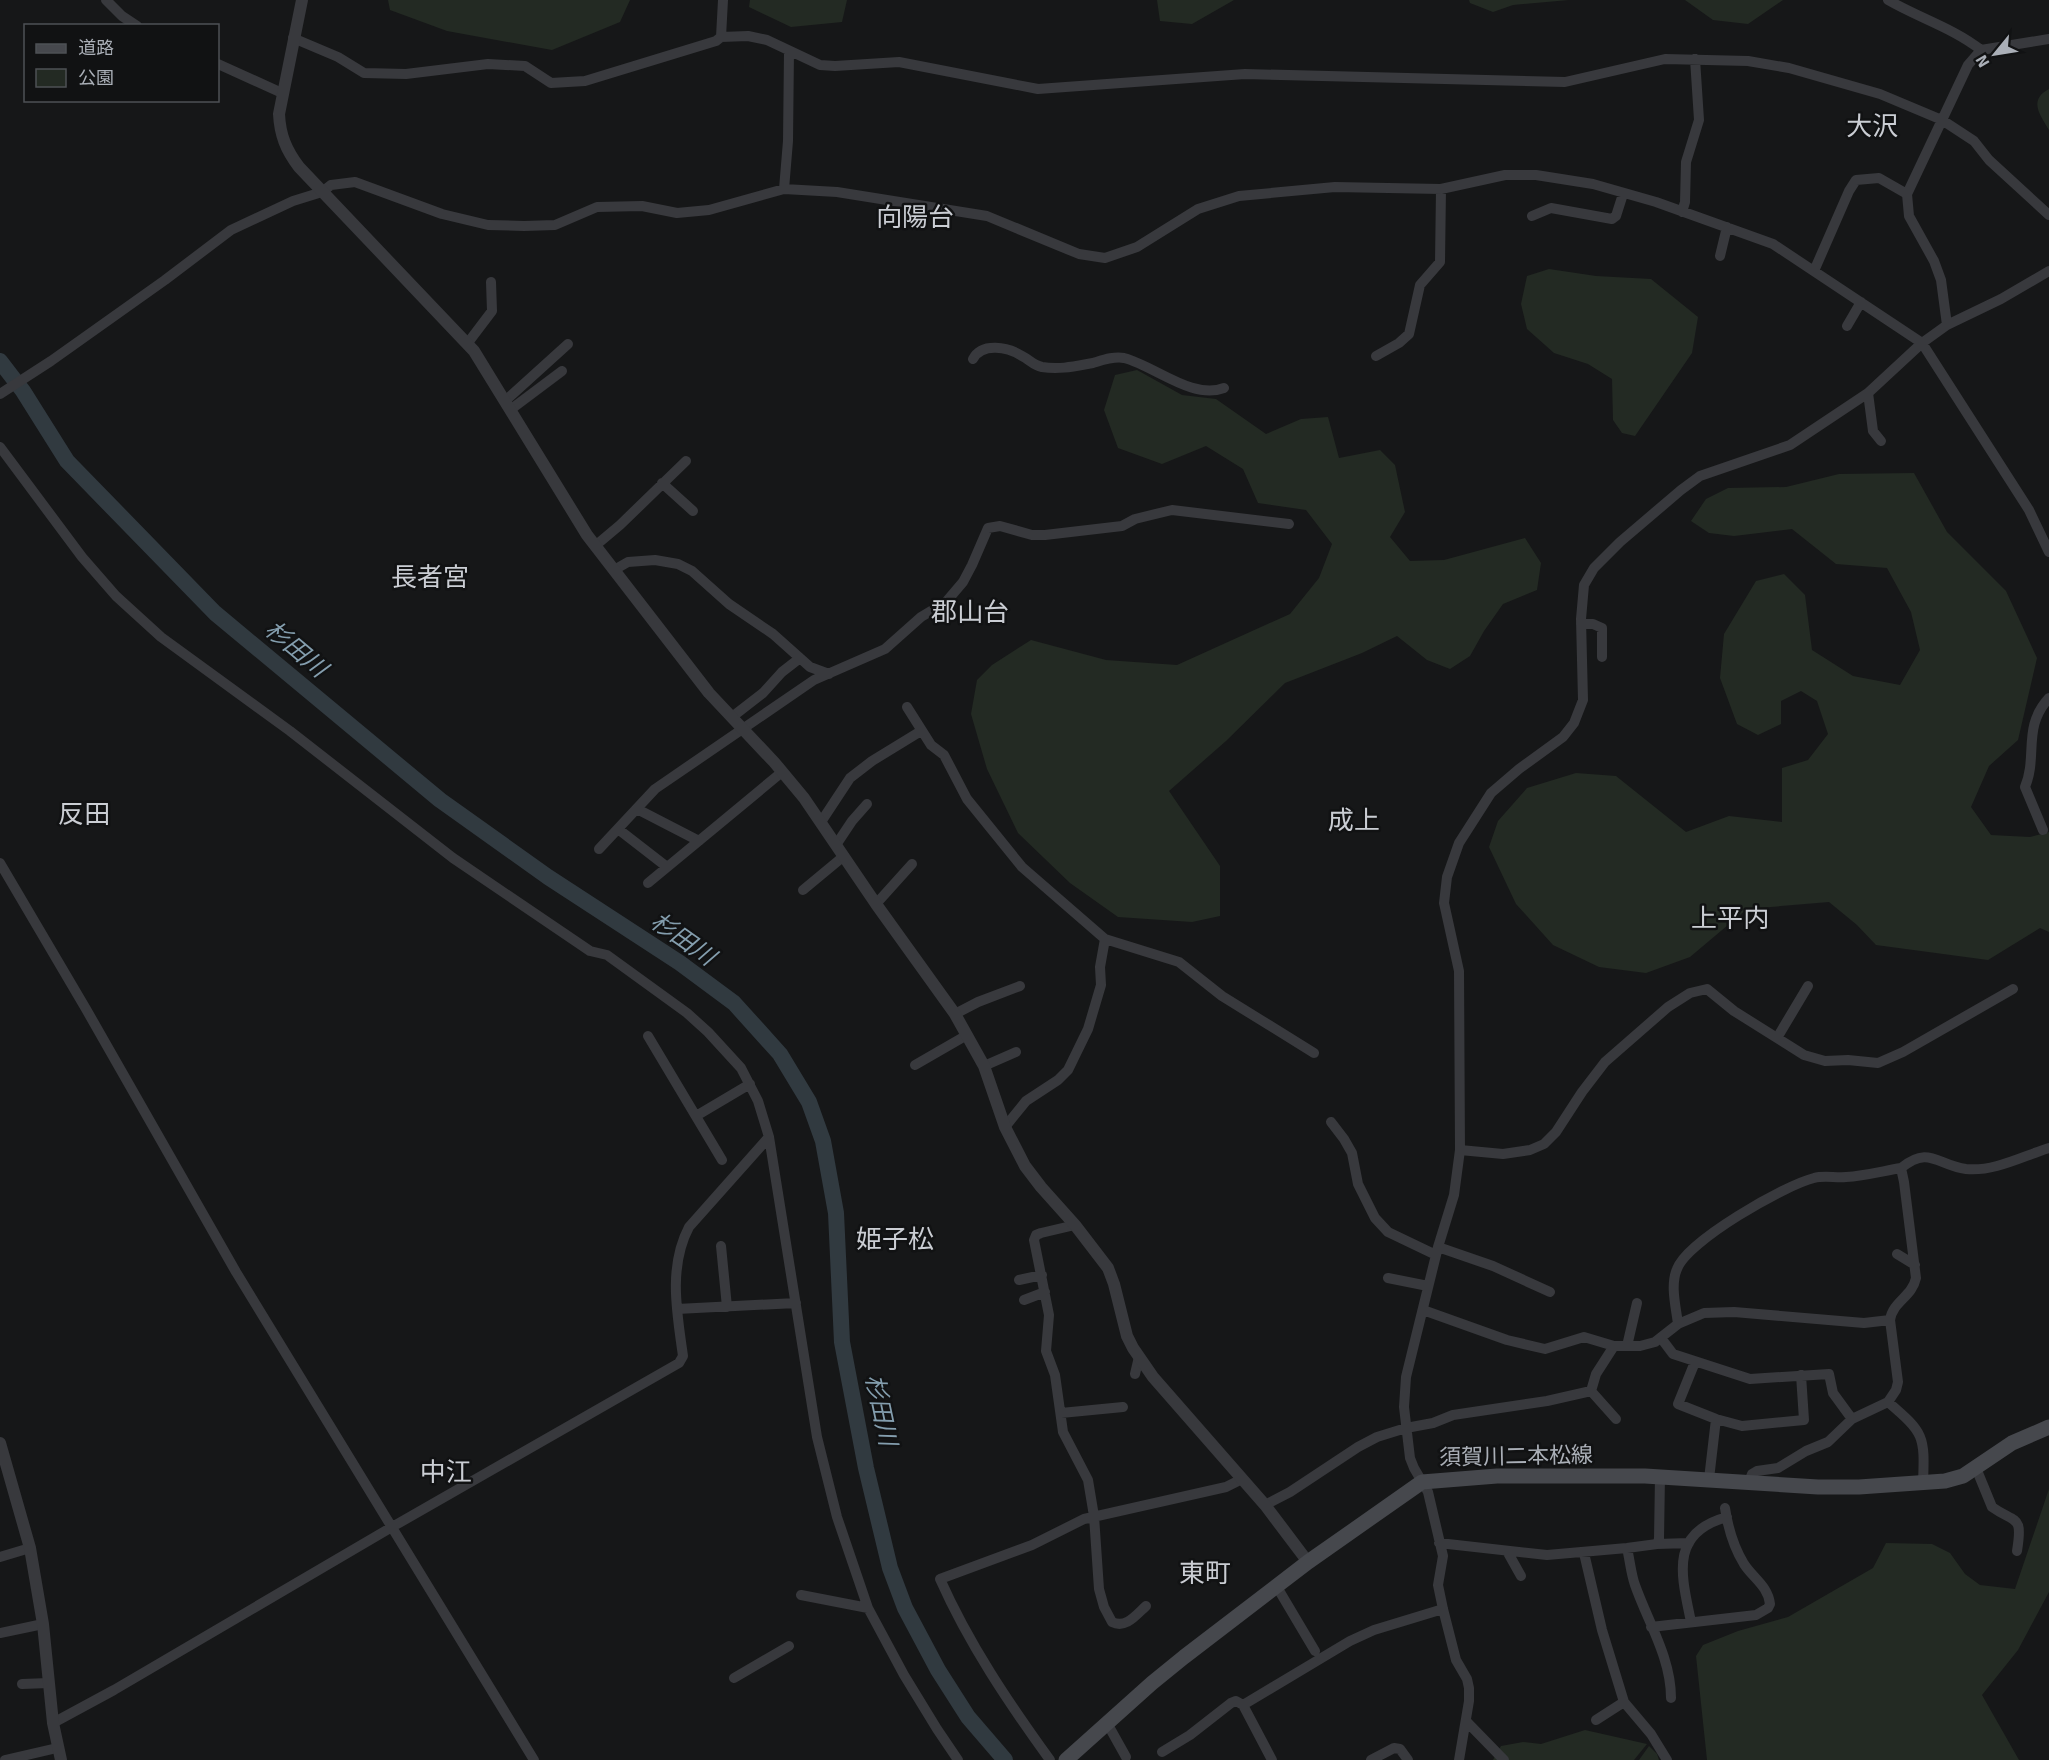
<svg xmlns="http://www.w3.org/2000/svg" width="2049" height="1760" font-family="Signika,'Noto Sans JP',sans-serif">
<style>
.green{fill:#232a23}
.lines{fill:none;stroke-linecap:round;stroke-linejoin:round}
.river{stroke:#313a40;stroke-width:16}
.minor{stroke:#38393d;stroke-width:10}
.tertiary{stroke:#38393d;stroke-width:12}
.secondary{stroke:#46484d;stroke-width:15}
.labels{text-anchor:middle;dominant-baseline:central;stroke-width:5;stroke-linejoin:round;paint-order:stroke}
.street-label{font-size:22px;fill:#aaafb7;stroke:#111213}
.water-label{font-size:24px;font-style:italic;fill:#849eae;stroke:#111213}
.quarter-label{font-size:26px;fill:#cacdd3;stroke:#111213}
</style>
<rect width="100%" height="100%" fill="#161718"/>
<path class="green" d="M 388,0 L 630,0 L 620,22 L 552,50 L 447,31 L 390,10 Z
M 750,0 L 847,0 L 842,22 L 791,27 L 749,7 Z
M 1157,0 L 1234,0 L 1192,24 L 1160,21 Z
M 1469,0 L 1569,0 L 1513,5 L 1493,12 L 1470,3 Z
M 1685,0 L 1783,0 L 1748,24 L 1713,20 Z
M 2049,89 L 2049,130 C 2040,115 2028,100 2049,89 Z
M 1549,269 L 1596,276 L 1651,279 L 1698,317 L 1692,353 L 1635,436 L 1622,433 L 1613,420 L 1612,379 L 1588,364 L 1554,353 L 1527,329 L 1521,304 L 1527,276 Z
M 1137,370 L 1182,395 L 1216,399 L 1266,434 L 1301,419 L 1328,417 L 1339,458 L 1380,450 L 1395,465 L 1405,512 L 1390,537 L 1410,561 L 1444,560 L 1525,538 L 1541,563 L 1537,590 L 1503,604 L 1484,631 L 1470,656 L 1450,669 L 1427,660 L 1397,636 L 1362,653 L 1285,683 L 1226,741 L 1169,791 L 1220,866 L 1220,916 L 1192,922 L 1118,917 L 1070,883 L 1018,833 L 987,769 L 971,714 L 977,680 L 992,665 L 1031,640 L 1106,660 L 1177,665 L 1290,614 L 1319,578 L 1332,544 L 1306,510 L 1258,503 L 1243,469 L 1206,446 L 1162,464 L 1118,448 L 1104,410 L 1115,375 Z
M 1914,473 L 1947,532 L 2006,591 L 2037,658 L 2018,740 L 1989,766 L 1971,807 L 1991,835 L 2030,837 L 2049,832 L 2049,932 L 2040,928 L 1988,960 L 1876,945 L 1857,925 L 1829,902 L 1747,909 L 1690,957 L 1646,973 L 1599,967 L 1553,945 L 1516,904 L 1489,847 L 1498,821 L 1527,788 L 1576,773 L 1616,776 L 1686,832 L 1729,816 L 1782,822 L 1782,768 L 1808,760 L 1828,734 L 1817,701 L 1801,691 L 1781,701 L 1781,724 L 1758,735 L 1737,724 L 1720,678 L 1724,634 L 1756,581 L 1784,574 L 1805,595 L 1812,650 L 1853,676 L 1900,685 L 1920,650 L 1911,612 L 1887,568 L 1836,564 L 1792,529 L 1734,536 L 1709,533 L 1691,521 L 1706,499 L 1728,488 L 1786,487 L 1839,474 Z
M 2049,1489 L 2049,1592 L 2018,1650 L 1982,1695 L 2019,1760 L 1707,1760 L 1696,1656 L 1703,1645 L 1738,1631 L 1788,1617 L 1873,1568 L 1886,1543 L 1932,1544 L 1950,1553 L 1965,1574 L 1980,1585 L 2015,1589 Z
M 1585,1730 L 1647,1744 L 1634,1760 L 1493,1760 L 1501,1746 L 1523,1742 L 1541,1744 Z
M 1649,1746 L 1657,1754 L 1659,1760 L 1639,1760 Z"/>
<g class="lines">
<path class="river" d="M 0,361 L 23,391 L 67,461 L 215,613 L 440,800 L 548,877 L 680,963 L 734,1003 L 780,1054 L 809,1102 L 823,1141 L 836,1213 L 842,1342 L 866,1468 L 890,1568 L 905,1608 L 938,1670 L 968,1717 L 1005,1760"/>
<path class="minor" d="M 106,0 L 122,16 L 137,26
M 1888,0 C 1919,18 1953,28 1981,50
M 721,37 L 723,0
M 293,38 L 338,57 L 364,73 L 406,74 L 488,64 L 525,66 L 551,83 L 585,81 L 716,41 L 721,37 L 748,36 L 767,40 L 820,65 L 835,66 L 899,62 L 1038,89 L 1245,74 L 1565,82 L 1665,59 L 1748,61 L 1789,68 L 1880,94 L 1942,120 L 1974,141 L 1989,160 L 2049,215
M 218,64 L 282,93
M 784,189 L 788,141 L 789,51
M 1682,212 L 1685,202 L 1686,162 L 1699,120 L 1695,59
M 1532,216 L 1551,208 L 1612,219 L 1616,216 L 1623,194
M 1720,256 L 1727,227
M 1814,271 L 1849,191 L 1856,180 L 1879,178 L 1907,194
M 1947,325 L 2001,299 L 2049,271
M 1847,326 L 1861,302
M 467,344 L 492,311 L 491,282
M 1376,356 L 1399,343 L 1409,334 L 1420,285 L 1440,262 L 1441,189
M 973,359 C 982,342 1008,347 1022,356 C 1030,360 1033,365 1042,367 C 1060,370 1076,366 1093,363 C 1103,360 1114,356 1124,358 C 1155,366 1192,400 1224,388
M 1868,393 L 1873,431 L 1881,441
M 0,394 L 51,361 L 165,280 L 231,230 L 293,201 L 322,192 L 331,185 L 355,182 L 442,214 L 488,225 L 524,226 L 555,225 L 597,207 L 642,206 L 677,213 L 709,210 L 784,189 L 837,192 L 987,216 L 1079,254 L 1105,258 L 1137,247 L 1198,209 L 1239,196 L 1335,187 L 1441,189 L 1505,175 L 1536,175 L 1593,184 L 1656,202 L 1773,244 L 1922,343 L 2029,510 L 2049,552
M 505,401 L 568,344
M 510,410 L 562,371
M 0,447 L 82,557 L 116,596 L 161,637 L 290,731 L 453,858 L 590,951 L 607,955 L 687,1013 L 708,1032 L 741,1068 L 758,1101 L 769,1137 L 689,1227 C 668,1267 677,1313 683,1356 L 679,1363 L 392,1527 L 114,1690 L 53,1723
M 662,483 L 693,511
M 595,546 L 620,525 L 686,461
M 614,570 L 628,562 L 655,560 L 678,564 L 692,571 L 729,604 L 773,634 L 810,667 L 829,674
M 1581,624 L 1593,624 L 1602,628 L 1602,657
M 907,707 L 931,745 L 944,755 L 967,799 L 1022,867 L 1105,939 L 1179,962 L 1222,996 L 1314,1053
M 732,717 L 763,693 L 782,672 L 800,658
M 637,809 L 699,841
M 821,822 L 850,778 L 872,761 L 921,731
M 618,829 L 667,867
M 2043,830 L 2025,787 C 2038,756 2022,727 2049,698
M 836,845 L 852,821 L 867,804
M 599,849 L 655,789 L 814,680 L 885,649 L 921,617 L 946,602 L 963,582 L 972,565 L 988,528 L 1000,526 L 1032,535 L 1045,535 L 1122,526 L 1135,519 L 1172,510 L 1289,524
M 0,863 L 86,1009 L 236,1272 L 534,1760
M 648,883 L 782,772
M 803,890 L 844,856
M 876,904 L 912,864
M 955,1014 L 978,1002 L 1020,986
M 648,1036 L 722,1160
M 1777,1038 L 1808,986
M 915,1065 L 967,1035
M 984,1066 L 1016,1052
M 696,1116 L 750,1084
M 1331,1122 L 1344,1139 L 1352,1153 L 1358,1184 L 1375,1218 L 1388,1232 L 1436,1255
M 1005,1127 L 1026,1101 L 1058,1080 L 1068,1070 L 1088,1029 L 1101,985 L 1100,967 L 1105,939
M 769,1137 L 817,1437 L 837,1517 L 868,1608 L 904,1675 L 937,1729 L 958,1760
M 1460,1150 L 1503,1154 L 1530,1150 L 1544,1144 L 1556,1132 L 1582,1092 L 1605,1062 L 1668,1007 L 1690,993 L 1707,989 L 1734,1011 L 1804,1055 L 1825,1061 L 1848,1060 L 1878,1063 L 1903,1052 L 2013,989
M 1901,1168 C 1929,1145 1937,1165 1966,1169 C 1994,1172 2023,1156 2049,1148
M 1075,1225 L 1041,1233 L 1036,1235 L 1034,1240 L 1049,1315 L 1046,1351 L 1055,1375 L 1063,1432 L 1088,1480 L 1094,1516 L 1099,1589 L 1104,1607 L 1112,1622 C 1126,1629 1136,1615 1146,1606
M 721,1246 L 727,1307
M 1438,1247 L 1493,1266 L 1550,1292
M 1897,1254 L 1915,1265
M 1388,1278 L 1428,1286
M 1019,1280 L 1042,1275
M 1024,1300 L 1045,1292
M 677,1309 L 796,1303
M 1423,1310 L 1507,1340 L 1545,1349 L 1584,1337 L 1614,1346 L 1640,1346 L 1655,1342 L 1678,1324 L 1704,1313 L 1734,1312 L 1864,1323 L 1890,1320 L 1898,1382 L 1896,1390 L 1888,1402 C 1924,1433 1925,1435 1923,1483
M 1678,1324 C 1676,1307 1670,1285 1677,1269 C 1687,1241 1785,1185 1814,1178 C 1824,1175 1835,1178 1846,1177 C 1864,1176 1883,1171 1901,1168 L 1904,1182 L 1916,1278 C 1912,1297 1893,1301 1890,1320
M 1661,1338 L 1673,1354 L 1750,1379 L 1829,1374 L 1833,1393 L 1852,1419
M 1627,1346 L 1637,1303
M 1695,1362 L 1678,1404 L 1716,1419 L 1742,1426 L 1804,1420 L 1801,1375
M 1135,1374 L 1139,1357
M 1591,1391 L 1616,1419
M 1061,1413 L 1123,1407
M 1976,1468 L 1992,1507 C 2016,1524 2023,1514 2017,1551
M 1709,1479 L 1716,1419
M 1749,1482 L 1752,1474 L 1757,1471 L 1778,1468 L 1806,1451 L 1828,1442 L 1852,1419 L 1888,1402
M 1265,1505 L 1290,1492 L 1358,1447 L 1377,1437 L 1406,1428 L 1433,1423 L 1453,1415 L 1547,1401 L 1591,1391 L 1596,1374 L 1614,1346
M 1439,1543 L 1547,1555 L 1627,1548 L 1657,1544 L 1659,1539 L 1660,1476
M 1657,1544 L 1689,1543
M 1627,1548 C 1630,1561 1631,1574 1635,1585 C 1648,1622 1671,1658 1671,1698
M 1507,1551 L 1521,1576
M 1584,1553 L 1602,1630 L 1624,1702 L 1651,1734 L 1667,1760
M 0,1557 L 30,1548
M 1277,1587 L 1315,1651
M 801,1595 L 868,1608
M 1691,1622 C 1682,1577 1668,1533 1727,1517
M 1651,1627 L 1756,1615 L 1768,1608 L 1770,1604 C 1768,1586 1753,1578 1744,1564 C 1733,1546 1728,1528 1725,1508
M 0,1633 L 43,1624
M 734,1678 L 789,1646
M 22,1684 L 49,1683
M 1596,1720 L 1624,1702
M 1466,1721 L 1504,1760
M 1107,1723 L 1126,1757
M 1162,1752 L 1190,1735 L 1231,1703 L 1236,1701 L 1243,1705
M 5,1760 L 57,1748
M 1050,1760 C 1008,1702 969,1644 940,1579 L 1032,1545 L 1084,1519 L 1226,1487 L 1242,1479
M 1272,1760 L 1243,1705 L 1350,1641 L 1374,1630 L 1443,1609
M 1371,1760 L 1394,1748 L 1400,1749 L 1408,1760
M 1459,1760 L 1469,1701 L 1469,1688 L 1467,1679 L 1456,1660 L 1443,1609 L 1438,1585 L 1443,1556 L 1428,1492 L 1414,1468 L 1410,1458 L 1404,1407 L 1406,1377 L 1438,1247 L 1454,1195 L 1460,1150 L 1459,971 L 1444,903 L 1447,877 L 1459,843 L 1491,793 L 1519,769 L 1563,737 L 1574,723 L 1583,700 L 1581,619 L 1584,585 L 1594,568 L 1620,542 L 1681,490 L 1700,476 L 1790,445 L 1868,393 L 1922,343 L 1947,325 L 1941,280 L 1934,261 L 1909,216 L 1907,194 L 1968,65 L 1981,50 L 2049,39"/>
<path class="tertiary" d="M 302,0 L 279,114 C 280,135 286,150 299,167 L 474,351 L 587,535 L 709,693 L 774,762 L 804,798 L 876,904 L 955,1014 L 984,1066 L 1005,1127 L 1025,1166 L 1041,1187 L 1075,1225 L 1108,1268 L 1114,1284 L 1127,1336 L 1133,1348 L 1153,1377 L 1265,1505 L 1308,1562
M 0,1443 L 30,1548 L 43,1624 L 53,1723 L 61,1760"/>
<path class="secondary" d="M 1066,1760 L 1152,1683 L 1184,1657 L 1308,1562 L 1422,1482 L 1497,1476 L 1645,1476 L 1818,1487 L 1859,1487 L 1945,1481 L 1963,1476 L 2012,1443 L 2049,1427"/>
</g>
<g class="labels">
<g class="street-label">
<text transform="translate(1516 1456) rotate(-1)">須賀川二本松線</text>
</g>
<g class="water-label">
<text transform="translate(296 649) rotate(40)">杉田川</text>
<text transform="translate(683 939) rotate(35)">杉田川</text>
<text transform="translate(881 1410) rotate(78)">杉田川</text>
</g>
<g class="quarter-label">
<text x="1872" y="127">大沢</text>
<text x="915" y="218">向陽台</text>
<text x="430" y="578">長者宮</text>
<text x="970" y="613">郡山台</text>
<text x="84" y="815">反田</text>
<text x="1354" y="821">成上</text>
<text x="1730" y="919">上平内</text>
<text x="895" y="1240">姫子松</text>
<text x="446" y="1473">中江</text>
<text x="1205" y="1574">東町</text>
</g>
</g>
<rect x="24" y="24" width="195" height="78" fill="#111213" stroke="#4e5155" stroke-width="1.5"/>
<rect x="36" y="44" width="30" height="9" fill="#46484d" stroke="#4e5155" stroke-width="1.5"/>
<text x="78" y="54" font-size="18" fill="#aaafb7">道路</text>
<rect x="36" y="69" width="30" height="18" fill="#232a23" stroke="#4e5155" stroke-width="1.5"/>
<text x="78" y="84" font-size="18" fill="#aaafb7">公園</text>
<g transform="translate(1995 54) rotate(240)" stroke="#111213" stroke-width="4.5" paint-order="stroke">
<path d="M0-4.5L10 22L0 15L-10 22Z" fill="#aaafb7"/>
<text y="-9" font-size="16" font-weight="bold" text-anchor="middle" fill="#aaafb7">N</text>
</g>
</svg>
